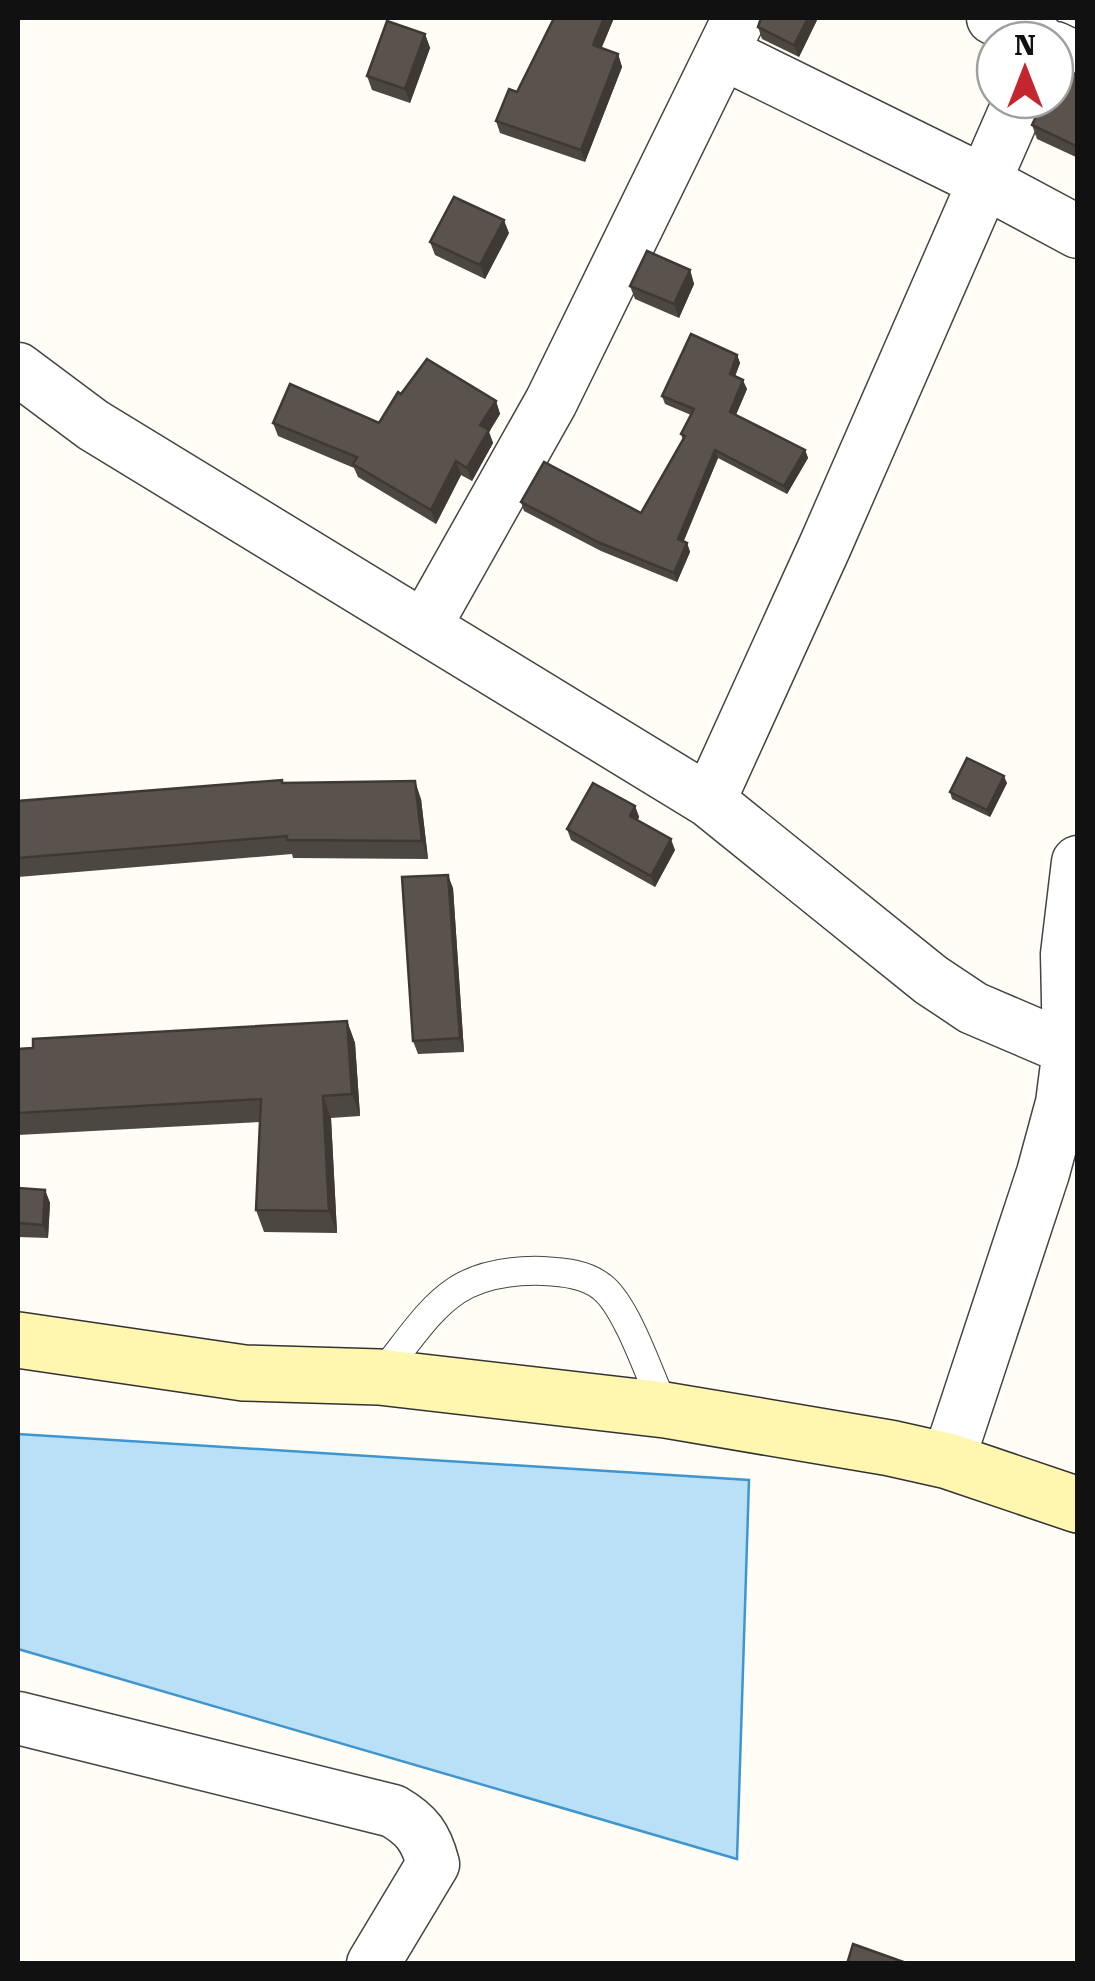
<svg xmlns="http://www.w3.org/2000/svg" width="1095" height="1981" font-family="'Roboto Serif',serif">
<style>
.water{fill:#b9e0f7;stroke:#3f96cf;stroke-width:2.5}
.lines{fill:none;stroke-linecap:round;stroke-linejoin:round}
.lane-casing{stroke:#444;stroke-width:30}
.street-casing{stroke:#444;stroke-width:55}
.secondary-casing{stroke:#333;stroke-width:58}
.lane{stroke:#fff;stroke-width:28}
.street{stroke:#fff;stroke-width:52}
.secondary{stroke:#fff6b0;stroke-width:55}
.wall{fill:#4d4742}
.shaded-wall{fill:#3f3936}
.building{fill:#5a524d;stroke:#3f3936;stroke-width:2.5}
</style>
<rect width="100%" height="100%" fill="#fffdf5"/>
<path class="water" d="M 18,1434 L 749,1480 L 737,1859 L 18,1649 Z"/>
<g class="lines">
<g class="lane-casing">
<path id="lane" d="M 379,1377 C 433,1311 449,1268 543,1271 C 563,1272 586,1274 602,1287 C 627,1306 651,1379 665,1410"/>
</g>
<g class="street-casing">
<path id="street" d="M 993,18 L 1039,40
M 1055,48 L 1078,59
M 723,53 L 983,181 L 1078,232
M 18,369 L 93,425 L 709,801 L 931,980 L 973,1008 L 1069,1049
M 425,626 L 551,402 L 739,18
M 709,801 L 825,546 L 1020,100
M 948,1461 L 1043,1173 L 1062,1103 L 1069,1049 L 1067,954 L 1078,862
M 18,1718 L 393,1811 C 417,1825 426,1837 433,1864 L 373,1964"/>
</g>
<g class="secondary-casing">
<path id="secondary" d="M 18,1340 L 244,1373 L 379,1377 L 665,1410 L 890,1448 L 948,1461 L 1078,1505"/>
</g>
<use href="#lane" class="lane"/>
<use href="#street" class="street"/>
<use href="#secondary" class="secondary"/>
</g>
<path class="wall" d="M 554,18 L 614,18 L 601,48 L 618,54 L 622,67 L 585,162 L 500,133 L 496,121 L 517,92 Z
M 761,18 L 818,18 L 799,57 L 762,39 L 758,27 Z
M 425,34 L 430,48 L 410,103 L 372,90 L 367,76 Z
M 1078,74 L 1078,158 L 1037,139 L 1032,125 Z
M 509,233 L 485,279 L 435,255 L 430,242 Z
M 690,270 L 694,284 L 679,318 L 635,299 L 630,286 Z
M 737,355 L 740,363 L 735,376 L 747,389 L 736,415 L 805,450 L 808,458 L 787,494 L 718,458 L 683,541 L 687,543 L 690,552 L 677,582 L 601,551 L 524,511 L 521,502 L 641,513 L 683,440 L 681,434 L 691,415 L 665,404 L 662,396 Z
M 401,394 L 496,401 L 500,414 L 489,432 L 493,443 L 472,481 L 461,475 L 436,524 L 358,477 L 354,468 L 278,436 L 273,423 L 379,423 Z
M 283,783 L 421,799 L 428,859 L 293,858 L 292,854 L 18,877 L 18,801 Z
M 1007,783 L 990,817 L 952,799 L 950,792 Z
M 635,806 L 639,817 L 638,820 L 675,850 L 655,887 L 571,840 L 567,829 Z
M 453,888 L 464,1052 L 418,1054 L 413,1041 Z
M 347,1021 L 355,1043 L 360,1116 L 331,1118 L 337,1233 L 264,1232 L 256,1210 L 260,1122 L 18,1135 L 18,1049 Z
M 18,1188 L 45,1190 L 50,1203 L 48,1238 L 18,1237 Z"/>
<path class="shaded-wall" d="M 604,18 L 614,18 L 598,57 L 593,45 Z
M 808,18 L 818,18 L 799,57 L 794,45 Z
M 425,34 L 430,48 L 410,103 L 405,89 Z
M 618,54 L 622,67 L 585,162 L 581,150 Z
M 504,220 L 509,233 L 485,279 L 480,265 Z
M 690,270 L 694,284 L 679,318 L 674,304 Z
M 737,355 L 740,363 L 733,382 L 730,374 Z
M 743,380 L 747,389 L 733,421 L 730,412 Z
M 496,401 L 500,414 L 489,432 L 493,443 L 472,481 L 467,468 L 480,425 Z
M 715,450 L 718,458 L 681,548 L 678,539 Z
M 805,450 L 808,458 L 787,494 L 784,486 Z
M 456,461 L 461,475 L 436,524 L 431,510 Z
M 687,543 L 690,552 L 677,582 L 674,573 Z
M 1004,776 L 1007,783 L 990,817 L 987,810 Z
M 415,781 L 421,799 L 428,859 L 422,841 Z
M 635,806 L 639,817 L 634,827 L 630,816 Z
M 671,839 L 675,850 L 655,887 L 651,876 Z
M 448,875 L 453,888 L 464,1052 L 460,1038 Z
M 347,1021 L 355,1043 L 360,1116 L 352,1094 Z
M 323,1096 L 331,1118 L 337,1233 L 329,1211 Z
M 45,1190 L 50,1203 L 48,1238 L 43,1225 Z"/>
<path class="building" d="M 554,18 L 604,18 L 593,45 L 618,54 L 581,150 L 496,121 L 509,89 L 517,92 Z
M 761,18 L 808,18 L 794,45 L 758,27 Z
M 387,21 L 425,34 L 405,89 L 367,76 Z
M 1058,71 L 1078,74 L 1078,147 L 1032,125 L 1044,100 L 1055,100 L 1055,77 Z
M 454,197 L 504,220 L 480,265 L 430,242 Z
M 647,251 L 690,270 L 674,304 L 630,286 Z
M 691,334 L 737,355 L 730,374 L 743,380 L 730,412 L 805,450 L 784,486 L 715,450 L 678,539 L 687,543 L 674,573 L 598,542 L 521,502 L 544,462 L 641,513 L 685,436 L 681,434 L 694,409 L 662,396 Z
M 427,359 L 496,401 L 480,425 L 489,430 L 467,468 L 456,461 L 431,510 L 353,464 L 357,457 L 273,423 L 290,384 L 379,423 L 398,392 L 401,394 Z
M 967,758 L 1004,776 L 987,810 L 950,792 Z
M 282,780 L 282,783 L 415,781 L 422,841 L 287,840 L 287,836 L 18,858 L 18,801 Z
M 593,783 L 635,806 L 630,816 L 671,839 L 651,876 L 567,829 Z
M 448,875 L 460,1038 L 413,1041 L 402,877 Z
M 347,1021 L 352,1094 L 323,1096 L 329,1211 L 256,1210 L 261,1099 L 18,1113 L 18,1049 L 33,1048 L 33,1039 Z
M 18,1188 L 45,1190 L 43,1225 L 18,1223 Z
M 853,1944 L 909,1964 L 847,1964 Z"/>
<rect width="1095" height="1981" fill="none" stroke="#111111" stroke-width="40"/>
<g transform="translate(1025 70)"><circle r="48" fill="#ffffff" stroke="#a0a0a0" stroke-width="2.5"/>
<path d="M0-8L18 38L0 25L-18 38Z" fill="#c4262e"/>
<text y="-15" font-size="28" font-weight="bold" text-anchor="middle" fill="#111111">N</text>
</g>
</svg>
